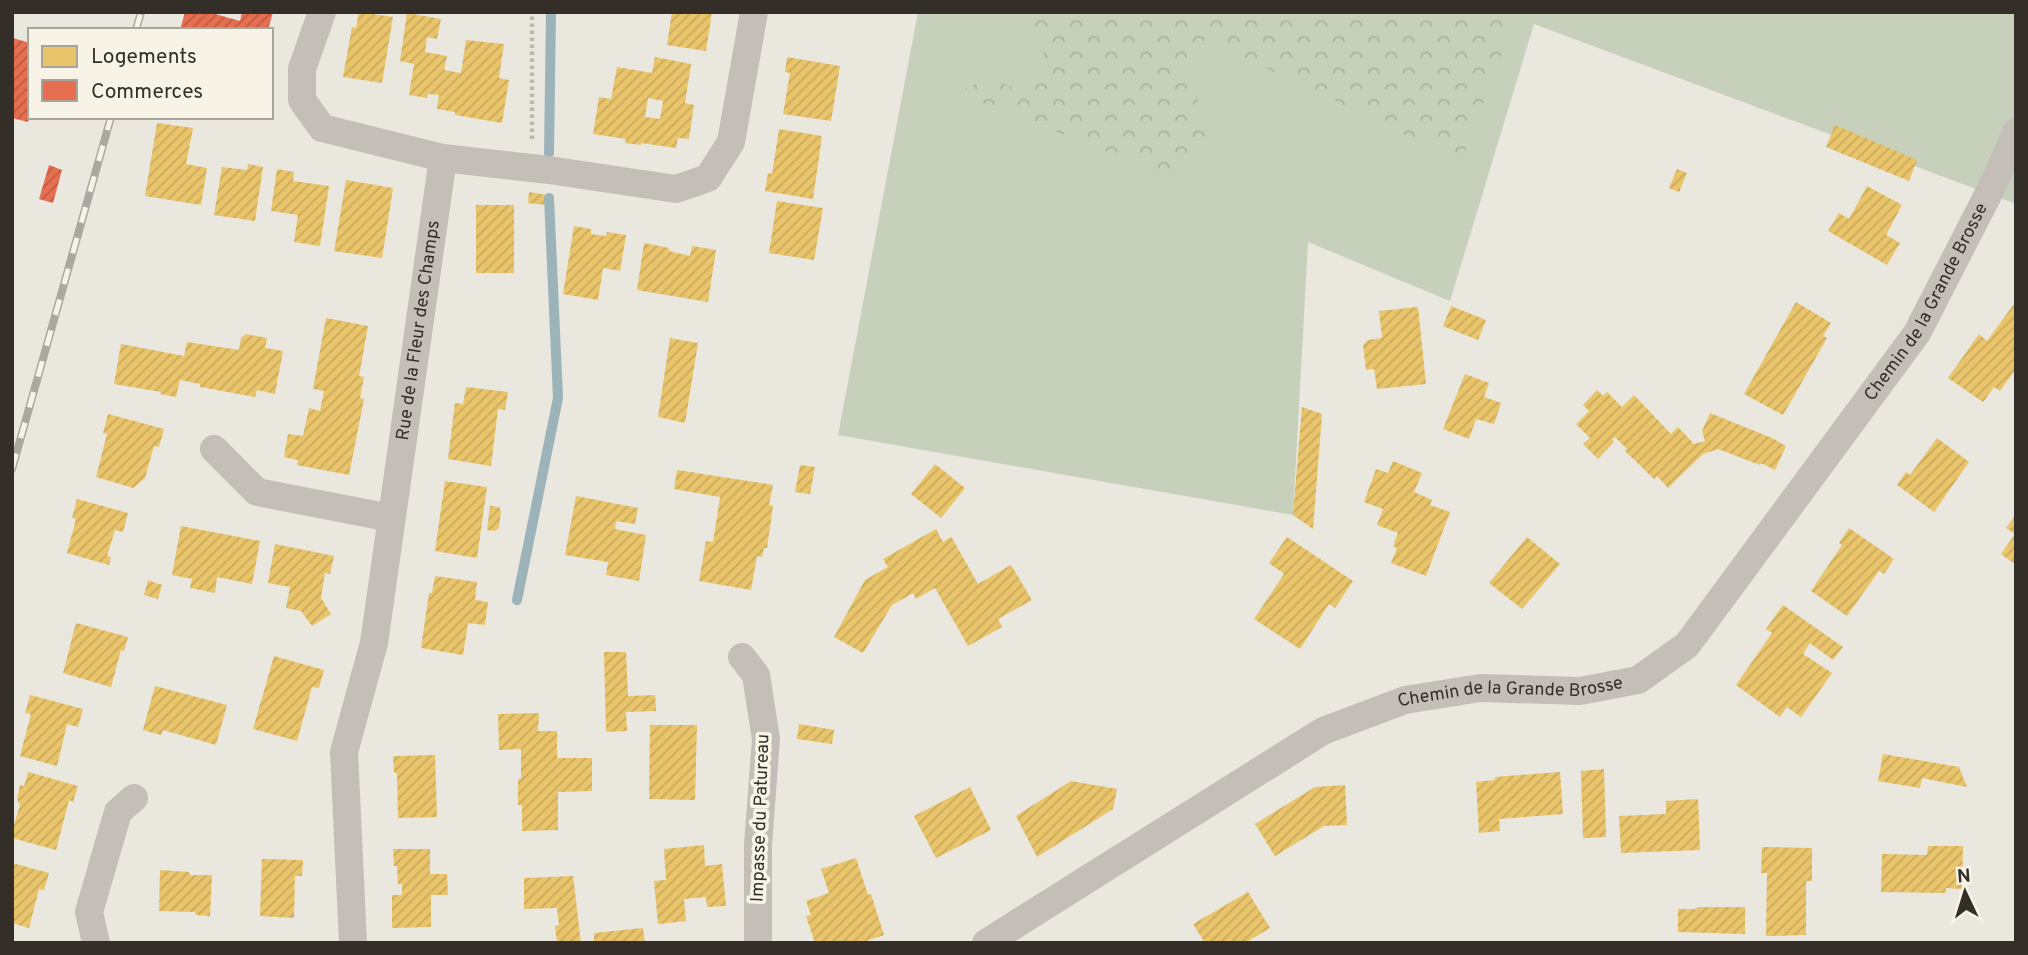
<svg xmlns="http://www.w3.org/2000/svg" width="2028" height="955" font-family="Overpass,sans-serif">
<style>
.green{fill:#c7d0ba}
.forest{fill:url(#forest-crowns)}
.homes{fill:url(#homes-hatch);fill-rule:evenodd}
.shops{fill:url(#shops-hatch)}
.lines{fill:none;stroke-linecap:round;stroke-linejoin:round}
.stream{stroke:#9cb3ba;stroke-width:10}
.path{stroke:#bcb8b0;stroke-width:4.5;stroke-dasharray:3.5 3.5;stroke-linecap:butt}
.minor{stroke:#c3bfb8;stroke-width:28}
.rail-casing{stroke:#aba8a2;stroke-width:8}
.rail{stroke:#f7f3e6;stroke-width:5;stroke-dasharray:16;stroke-linecap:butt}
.labels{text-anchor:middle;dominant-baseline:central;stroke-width:7;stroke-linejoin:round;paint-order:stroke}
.street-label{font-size:18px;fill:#332e27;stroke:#f7f3e6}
</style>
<defs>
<pattern id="forest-crowns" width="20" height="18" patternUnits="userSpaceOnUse" patternTransform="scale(1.75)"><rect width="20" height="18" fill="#c7d0ba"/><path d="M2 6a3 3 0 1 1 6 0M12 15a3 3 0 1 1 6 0" fill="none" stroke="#abb3a0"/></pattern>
<pattern id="homes-hatch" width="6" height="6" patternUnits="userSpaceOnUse" patternTransform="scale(1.75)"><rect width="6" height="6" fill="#e9c46a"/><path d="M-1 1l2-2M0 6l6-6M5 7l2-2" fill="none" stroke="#c8a95c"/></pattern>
<pattern id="shops-hatch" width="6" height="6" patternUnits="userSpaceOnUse" patternTransform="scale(1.75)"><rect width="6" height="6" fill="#e76f51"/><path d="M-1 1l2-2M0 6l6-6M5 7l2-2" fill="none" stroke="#bc5c43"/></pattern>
</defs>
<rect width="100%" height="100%" fill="#eae7df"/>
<path class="green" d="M 918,12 L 2016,12 L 2016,204 L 1534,24 L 1450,301 L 1308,242 L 1293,515 L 838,435 Z"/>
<path class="forest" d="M 1023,12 L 1507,12 L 1516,16 L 1461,162 L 1206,39 L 1180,63 L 1219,142 L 1164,174 L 957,93 L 989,77 L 1030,95 L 1044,51 Z"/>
<path class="homes" d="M 359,12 L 393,17 L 382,83 L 343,77 L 352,27 L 356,28 Z
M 672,12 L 712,12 L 706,51 L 667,45 Z
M 407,13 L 441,19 L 437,39 L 427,37 L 425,52 L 447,56 L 444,70 L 461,73 L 466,40 L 504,44 L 499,78 L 509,80 L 502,123 L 455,115 L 455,112 L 437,109 L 439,95 L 428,94 L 427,98 L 409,95 L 414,64 L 400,61 Z
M 655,57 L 691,64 L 685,103 L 694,105 L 689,139 L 678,138 L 676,148 L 641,143 L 641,145 L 625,143 L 626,139 L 593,134 L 599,97 L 611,99 L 617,67 L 652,73 ZM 648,98 L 663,101 L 660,119 L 645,117 Z
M 787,57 L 840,66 L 831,121 L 783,114 L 790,73 L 785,72 Z
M 157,123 L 193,128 L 186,164 L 207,168 L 201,205 L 145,196 Z
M 1835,125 L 1917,160 L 1909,181 L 1826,147 Z
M 779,129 L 822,136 L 813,199 L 765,191 L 768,173 L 772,174 Z
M 248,164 L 263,167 L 255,221 L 214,215 L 222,167 L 247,170 Z
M 277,169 L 294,172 L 293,181 L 329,186 L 320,246 L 294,242 L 298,215 L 271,211 Z
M 1677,169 L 1687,173 L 1679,192 L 1669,188 Z
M 346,180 L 393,188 L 382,258 L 334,251 Z
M 1867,186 L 1902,205 L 1886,235 L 1900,243 L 1887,265 L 1828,231 L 1839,213 L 1849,219 Z
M 529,192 L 547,195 L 546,205 L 528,203 Z
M 777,201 L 823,208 L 814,260 L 769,253 Z
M 476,205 L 514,205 L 514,273 L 476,273 Z
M 574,226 L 591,229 L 591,234 L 606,236 L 607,232 L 626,235 L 620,271 L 603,268 L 598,300 L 563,294 Z
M 644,243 L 669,248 L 669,251 L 690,256 L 692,246 L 716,250 L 708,302 L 637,290 Z
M 2016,301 L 2016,369 L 2000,391 L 1994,387 L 1983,402 L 1948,378 L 1979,334 L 1987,341 Z
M 1796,302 L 1831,323 L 1823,336 L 1827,338 L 1783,415 L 1744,394 Z
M 1451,306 L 1486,320 L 1478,340 L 1443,326 Z
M 1418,307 L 1426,384 L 1377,389 L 1374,369 L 1366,370 L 1363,345 L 1368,340 L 1382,338 L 1379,311 Z
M 326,318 L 368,326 L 359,376 L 364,377 L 360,398 L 364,399 L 349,475 L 297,465 L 298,460 L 284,457 L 288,434 L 303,436 L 309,408 L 320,411 L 324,391 L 313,389 Z
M 246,334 L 267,338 L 265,348 L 283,351 L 275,394 L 257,390 L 255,397 L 200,387 L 200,384 L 180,380 L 176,397 L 160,394 L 161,392 L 114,384 L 121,344 L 184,356 L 187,342 L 239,350 L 241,338 Z
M 670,338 L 698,343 L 685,423 L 658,417 Z
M 1465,374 L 1489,383 L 1484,397 L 1501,403 L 1494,424 L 1476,419 L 1469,439 L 1443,429 Z
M 466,387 L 508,392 L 505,410 L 498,409 L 491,466 L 448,459 L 455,403 L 463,404 Z
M 1597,390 L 1603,396 L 1607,392 L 1622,407 L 1634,395 L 1671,434 L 1678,427 L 1694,444 L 1705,441 L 1702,431 L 1710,413 L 1772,438 L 1786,446 L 1775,470 L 1761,463 L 1760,465 L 1718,449 L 1703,454 L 1668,488 L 1657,476 L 1654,479 L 1625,451 L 1627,449 L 1615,437 L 1612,439 L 1614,442 L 1598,459 L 1583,444 L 1590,438 L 1576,424 L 1589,411 L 1583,405 Z
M 1302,407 L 1322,414 L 1313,529 L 1293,515 Z
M 108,414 L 164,429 L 159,447 L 154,446 L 145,478 L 133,488 L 96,477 L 107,434 L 103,433 Z
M 1937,438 L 1969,462 L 1934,512 L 1897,485 L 1906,472 L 1910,475 Z
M 1393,461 L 1422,473 L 1414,492 L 1432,500 L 1430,505 L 1450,512 L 1426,576 L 1391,563 L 1397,548 L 1393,546 L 1398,533 L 1377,525 L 1383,509 L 1364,502 L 1376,469 L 1388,473 Z
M 935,464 L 965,488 L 941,518 L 911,494 Z
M 800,465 L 815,467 L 810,494 L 795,492 Z
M 677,470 L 773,485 L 769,505 L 773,506 L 767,548 L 764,548 L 762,557 L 757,556 L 751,590 L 699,581 L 706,541 L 713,542 L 720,497 L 674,489 Z
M 445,481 L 487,487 L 477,558 L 435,551 Z
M 576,496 L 638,508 L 635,524 L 616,521 L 615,529 L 646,535 L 639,581 L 606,575 L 608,562 L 565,555 Z
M 77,499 L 128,513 L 123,532 L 115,530 L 107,556 L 111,557 L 109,565 L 67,553 L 76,519 L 72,518 Z
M 490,506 L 499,507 L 501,511 L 499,528 L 495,531 L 487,530 Z
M 2016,514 L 2016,565 L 2001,554 L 2015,534 L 2006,528 Z
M 181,526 L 260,541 L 252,584 L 217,577 L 215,593 L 190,588 L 192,579 L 172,575 Z
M 1849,528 L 1894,559 L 1884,574 L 1879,571 L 1847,616 L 1811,591 L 1842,545 L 1839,543 Z
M 936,529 L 943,542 L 951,537 L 952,538 L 978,584 L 1011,565 L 1032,600 L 998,619 L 1002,627 L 968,646 L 935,588 L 916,599 L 913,593 L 892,605 L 863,653 L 834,637 L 865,580 L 888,567 L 883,559 Z
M 1287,537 L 1353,581 L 1335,608 L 1329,604 L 1300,649 L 1254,619 L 1284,574 L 1269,563 Z
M 1527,537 L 1560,564 L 1522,609 L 1489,583 Z
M 275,544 L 334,556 L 330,574 L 325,573 L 321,598 L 331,614 L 312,626 L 301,611 L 286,608 L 290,587 L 268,583 Z
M 435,576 L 477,582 L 475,600 L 488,602 L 485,625 L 468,623 L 463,655 L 421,648 L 429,593 L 432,593 Z
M 148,580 L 162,585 L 158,599 L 144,595 Z
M 1783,605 L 1843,647 L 1833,660 L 1810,643 L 1803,654 L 1832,673 L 1801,717 L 1787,707 L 1780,717 L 1736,685 L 1772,633 L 1766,629 Z
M 76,623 L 128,637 L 124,651 L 121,650 L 111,687 L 63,673 Z
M 604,652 L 626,652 L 628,696 L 655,695 L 656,711 L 626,712 L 627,731 L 606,732 Z
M 274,656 L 324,670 L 319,688 L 312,687 L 297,741 L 253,729 Z
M 155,686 L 227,705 L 216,745 L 163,730 L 161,735 L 143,730 Z
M 30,695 L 83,709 L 78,727 L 67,724 L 57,766 L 20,756 L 31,714 L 25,713 Z
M 539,713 L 538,731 L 557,731 L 557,758 L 592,758 L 592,791 L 558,792 L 558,830 L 522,831 L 522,805 L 518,805 L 518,779 L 521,779 L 521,749 L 499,750 L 498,714 Z
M 799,724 L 834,730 L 832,744 L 797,739 Z
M 650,725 L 697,725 L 695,800 L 649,799 Z
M 1883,754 L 1959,767 L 1967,787 L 1922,778 L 1920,788 L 1878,781 Z
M 435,755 L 437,817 L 398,818 L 397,773 L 394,773 L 393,756 Z
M 1604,769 L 1606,837 L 1583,838 L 1581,771 Z
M 28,772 L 78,786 L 73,802 L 69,800 L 56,850 L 12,838 L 12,831 L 20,805 L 17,799 L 20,785 L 24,786 Z
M 1560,772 L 1563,814 L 1499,819 L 1500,831 L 1479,833 L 1476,782 L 1495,780 L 1495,777 Z
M 1071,781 L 1117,789 L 1113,809 L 1037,857 L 1016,816 Z
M 1345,785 L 1347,825 L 1324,826 L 1275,856 L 1255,824 L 1315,787 Z
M 970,787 L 991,830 L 936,858 L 914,816 Z
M 1698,799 L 1700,850 L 1621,853 L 1619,816 L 1666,814 L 1666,801 Z
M 704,845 L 705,866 L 722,864 L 726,906 L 707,907 L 706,897 L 684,899 L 686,921 L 658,924 L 654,881 L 666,880 L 664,849 Z
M 1928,846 L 1963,846 L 1962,889 L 1946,888 L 1945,893 L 1881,892 L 1882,854 L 1927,855 Z
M 1762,847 L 1812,848 L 1812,881 L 1806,881 L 1806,935 L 1766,936 L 1767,873 L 1761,873 Z
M 393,849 L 430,849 L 430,874 L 447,874 L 448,895 L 431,895 L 431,927 L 392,928 L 392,895 L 402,895 L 402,884 L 398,884 L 397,866 L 394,866 Z
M 856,858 L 868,895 L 871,894 L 884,935 L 860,943 L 815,943 L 806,916 L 811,915 L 806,901 L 829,893 L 821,869 Z
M 262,859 L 303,860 L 302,876 L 295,876 L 294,918 L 260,916 Z
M 12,863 L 49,873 L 44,890 L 39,889 L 29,928 L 12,923 Z
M 160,870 L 189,872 L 190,875 L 212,875 L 210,916 L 196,915 L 195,912 L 159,911 Z
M 573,876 L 581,943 L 557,943 L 555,926 L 559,925 L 557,908 L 524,909 L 524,878 Z
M 1248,892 L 1270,928 L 1245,943 L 1205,943 L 1193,924 Z
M 1697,907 L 1745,907 L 1745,934 L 1678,932 L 1678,909 L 1697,909 Z
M 643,928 L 645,943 L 594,943 L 594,933 Z"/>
<path class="shops" d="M 185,12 L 208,12 L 240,21 L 242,12 L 273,12 L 268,30 L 263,28 L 263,30 L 180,30 Z
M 13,38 L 30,43 L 30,115 L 28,122 L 12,118 Z
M 49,165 L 62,170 L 53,203 L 39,199 Z"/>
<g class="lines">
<path class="stream" d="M 549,153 L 551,12
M 517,600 L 558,398 L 549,198"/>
<path class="path" d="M 532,139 L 532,12"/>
<g class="minor">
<path d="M 322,12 L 302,69 L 302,100 L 322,128 L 443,158 L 549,170 L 676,189 L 708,178 L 731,142 L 754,12"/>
<path d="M 214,449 L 257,492 L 391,518"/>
<path d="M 742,657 L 756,675 L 766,739 L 758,845 L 758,943"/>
<path d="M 96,943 L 89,912 L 118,812 L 134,798"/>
<path id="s1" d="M 353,943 L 344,752 L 374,643 L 443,158"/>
<path id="s2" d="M 986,943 L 1323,731 L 1405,700 L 1480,688 L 1580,691 L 1638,680 L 1687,645 L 1917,333 L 1994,183 L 2016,132"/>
</g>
<g class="rail-casing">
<path id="rail" d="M 136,30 L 141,12
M 12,469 L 111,117"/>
</g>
<use href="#rail" class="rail"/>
</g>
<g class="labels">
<g class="street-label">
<text stroke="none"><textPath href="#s2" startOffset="1200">Chemin de la Grande Brosse</textPath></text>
<text stroke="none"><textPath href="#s1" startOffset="620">Rue de la Fleur des Champs</textPath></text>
<text stroke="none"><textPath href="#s2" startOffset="592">Chemin de la Grande Brosse</textPath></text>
<text transform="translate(761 818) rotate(-88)">Impasse du Patureau</text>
</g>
</g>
<rect width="2028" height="955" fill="none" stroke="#332e27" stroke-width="28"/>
<rect x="28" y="28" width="245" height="91" fill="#f7f3e6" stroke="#a9a49a" stroke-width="2"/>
<rect x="42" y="46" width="35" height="21" fill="#e9c46a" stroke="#a9a49a" stroke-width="2"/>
<text x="91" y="63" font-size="21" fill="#332e27">Logements</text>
<rect x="42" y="80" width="35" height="21" fill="#e76f51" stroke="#a9a49a" stroke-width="2"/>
<text x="91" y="98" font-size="21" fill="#332e27">Commerces</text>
<g transform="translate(1965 892) rotate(356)" stroke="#f7f3e6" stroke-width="5" paint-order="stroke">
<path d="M0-5L12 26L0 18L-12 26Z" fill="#332e27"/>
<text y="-10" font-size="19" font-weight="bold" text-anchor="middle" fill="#332e27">N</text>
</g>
</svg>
